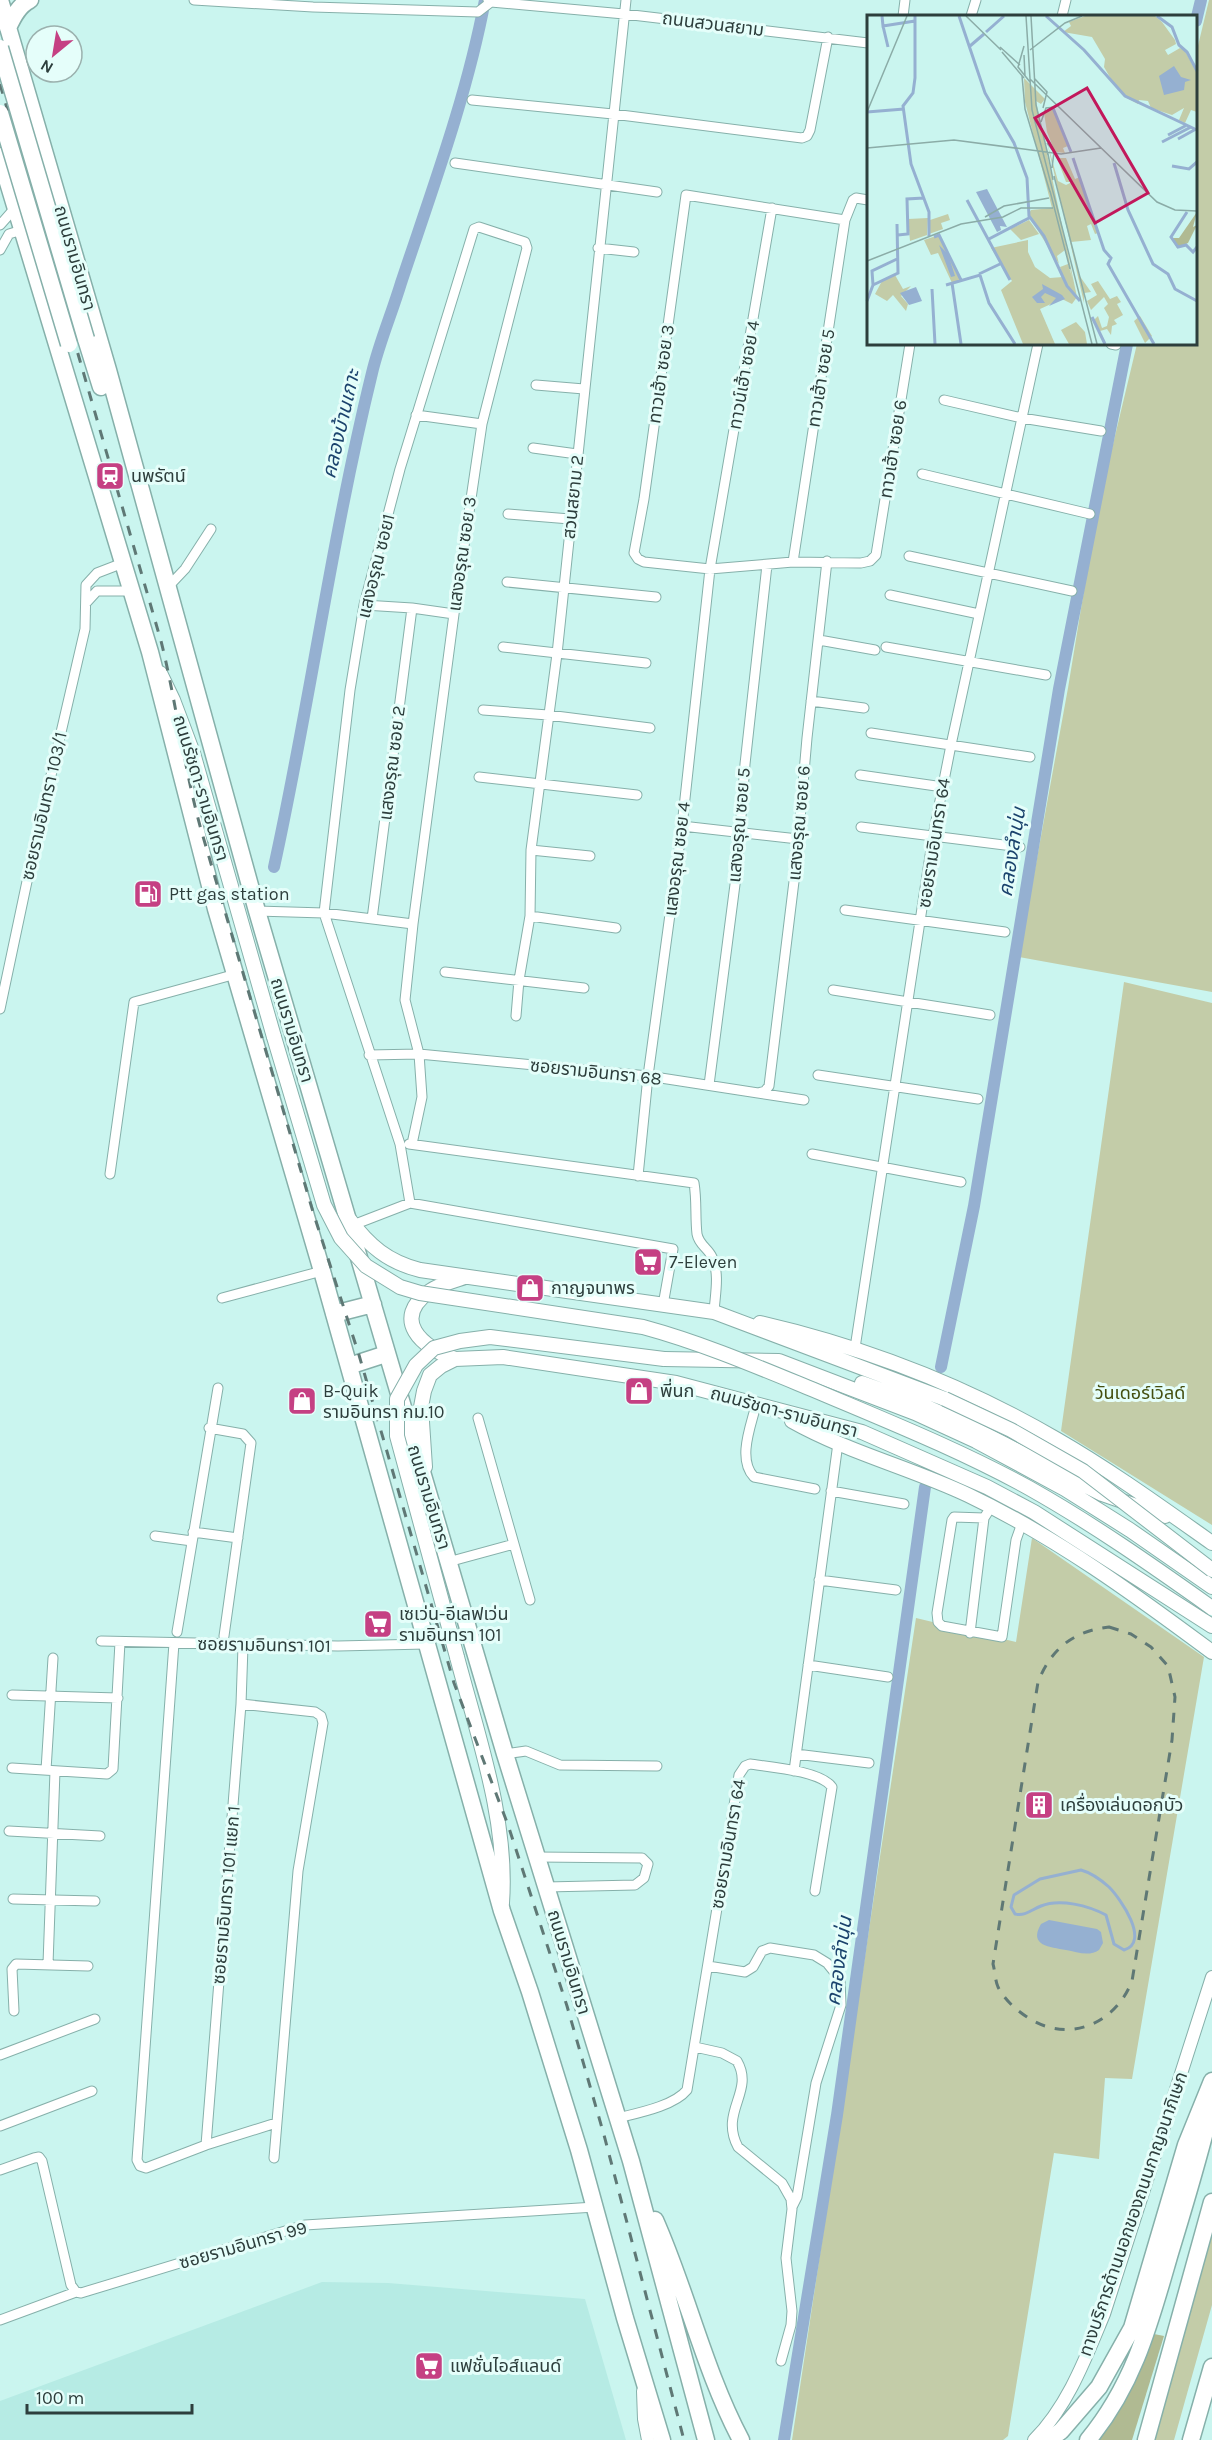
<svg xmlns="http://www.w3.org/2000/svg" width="1212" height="2440" font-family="Karla,'Noto Sans Thai',sans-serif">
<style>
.built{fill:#b6ebe4}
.green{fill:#c3cca8}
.forest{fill:#b0ba92}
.water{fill:#95b0d1}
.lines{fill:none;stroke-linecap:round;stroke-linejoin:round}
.stream{stroke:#95b0d1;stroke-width:3}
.canal{stroke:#95b0d1;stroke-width:12}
.street-casing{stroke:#86b0aa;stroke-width:11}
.secondary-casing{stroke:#86b0aa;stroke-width:14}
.primary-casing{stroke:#86b0aa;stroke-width:16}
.highway-casing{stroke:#86b0aa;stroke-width:19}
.street{stroke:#fff;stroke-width:9}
.secondary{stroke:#fff;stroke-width:12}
.primary{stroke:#fff;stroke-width:14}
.highway{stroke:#fff;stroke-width:16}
.rail{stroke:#5f7875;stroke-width:3;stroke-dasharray:10 10;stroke-linecap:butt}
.primary-bridge-casing{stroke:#86b0aa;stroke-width:16;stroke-linecap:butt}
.highway-bridge-casing{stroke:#86b0aa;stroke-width:19;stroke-linecap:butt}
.primary-bridge{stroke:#fff;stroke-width:14}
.highway-bridge{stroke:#fff;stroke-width:16}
.labels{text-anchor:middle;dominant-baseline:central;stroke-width:6;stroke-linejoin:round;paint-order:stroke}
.street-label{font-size:18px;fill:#2d3e3c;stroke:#e5fefa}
.poi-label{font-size:18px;fill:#2d3e3c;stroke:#e5fefa;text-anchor:start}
.park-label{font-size:18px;fill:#444f0f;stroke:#e5fefa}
.water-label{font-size:20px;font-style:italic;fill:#1b436d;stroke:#e5fefa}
.inset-river{fill:none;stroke:#95b0d1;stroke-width:3}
.inset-road{fill:none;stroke:#8baca7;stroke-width:1.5}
.view{fill:#c2185b;fill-opacity:0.15;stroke:#c2185b;stroke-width:3}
.inset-edge{fill:none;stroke:#2d3e3c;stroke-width:3}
</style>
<rect width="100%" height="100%" fill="#caf5ef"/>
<path class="built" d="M 322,2282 L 388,2283 L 585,2299 L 626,2440 L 0,2440 L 0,2401 Z"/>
<path class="green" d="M 1209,0 L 1212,0 L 1212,992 L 1019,957 L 1068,688 L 1097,511 L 1137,344 L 1196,344 L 1196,54 Z
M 1124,982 L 1212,1003 L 1212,1525 L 1061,1431 Z
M 1032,1538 L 1204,1657 L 1132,2079 L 1105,2078 L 1099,2159 L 1054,2153 L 1008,2436 L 1003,2440 L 792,2440 L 916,1618 L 1016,1642 Z
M 1212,2222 L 1212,2305 L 1174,2440 L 1151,2440 Z"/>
<path class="forest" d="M 1154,2334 L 1164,2336 L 1132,2440 L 1094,2440 Z"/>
<path class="water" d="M 1049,1920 L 1097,1929 L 1101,1932 L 1103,1943 L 1099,1950 C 1089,1957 1077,1952 1066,1950 C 1050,1947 1028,1946 1041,1924 Z"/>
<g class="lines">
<path class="stream" d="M 1081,1870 C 1092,1873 1100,1879 1109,1887 C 1120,1898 1151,1942 1124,1950 L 1114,1944 L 1106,1915 C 1089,1906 1060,1898 1041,1906 C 1031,1910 1026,1916 1015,1914 L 1011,1907 L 1014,1895 L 1040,1879 Z"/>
<path class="canal" d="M 1196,21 L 1201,0
M 274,867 C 310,703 332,536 372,373 C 379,343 392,313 401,283 C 432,190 467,96 485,0
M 941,1367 L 974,1206 L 1059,689 L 1127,344
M 784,2440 L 837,2115 L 925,1487"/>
<g class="street-casing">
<path id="street" d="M 194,0 L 313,7 L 478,12 L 491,2
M 488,0 L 491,2 L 624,14 L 868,43
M 903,16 L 905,0
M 971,16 L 976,0
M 1062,16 L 1066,0
M 472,100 L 613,114 L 802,138 L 807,136 L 810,130 L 828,37
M 455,163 L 657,192
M 845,220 L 686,195 L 644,499 L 634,553 L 638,559 L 644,562 L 710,569 L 793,562 L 861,563 L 870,561 L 876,555 L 910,344
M 0,225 L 15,208
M 598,248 L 634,252
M 0,250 L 9,234 L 22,230
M 1111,344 L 1116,345
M 536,385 L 584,389
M 944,400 L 1022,418 L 1101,431
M 416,415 L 482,424
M 533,448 L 577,454
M 922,474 L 1090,514
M 508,514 L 570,519
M 909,556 L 1072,591
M 793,562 L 845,220 L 853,200 L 856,198 L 868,200
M 507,582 L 656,597
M 167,588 L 185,569 L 211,529
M 890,595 L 979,614
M 86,603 L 97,591 L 132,591
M 364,605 L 412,608 L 454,614
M 819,640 L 875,650
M 503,647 L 646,663
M 886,647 L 1046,675
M 811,701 L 864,708
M 483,710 L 548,715 L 650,728
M 871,733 L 1030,757
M 860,775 L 943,787
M 479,777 L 637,795
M 682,826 L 798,839
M 861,827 L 1020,847
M 531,850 L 590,856
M 845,910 L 1005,932
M 257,911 L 324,913 L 413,924
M 530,916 L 616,928
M 372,919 L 412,608
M 445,972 L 584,988
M 833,990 L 990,1015
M 0,1009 L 33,853 L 85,629 L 86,585 L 97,573 L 123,563
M 516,1016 L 519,980 L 530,916 L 531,850 L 557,654 L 626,0
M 369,1055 L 419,1054 L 648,1076 L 758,1093 L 765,1091 L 769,1086 L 796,865 L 807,738 L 827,561
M 818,1075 L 978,1099
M 709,1085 L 737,869 L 745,764 L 767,565
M 758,1093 L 804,1100
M 409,1144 L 694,1183 C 697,1201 695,1217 697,1234 C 699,1245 708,1248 712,1257 C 720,1274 715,1295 714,1312
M 812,1154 L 961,1182
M 110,1174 L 134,1002 L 236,974
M 638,1176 L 648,1076 L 682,826 L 710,569 L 772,208
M 410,1203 L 400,1144 L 324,913 L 350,690 L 364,605 L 400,469 L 474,229 L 479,227 L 525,242 L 527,248 L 482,424 L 454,614 L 413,924 L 405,1000 L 419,1054 L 422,1097 L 412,1144
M 353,1225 L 410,1203 L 673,1249 L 663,1305
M 222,1298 L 322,1271
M 855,1348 L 933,836 L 951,745 L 1038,344
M 756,1405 C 751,1426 737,1459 754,1477 L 815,1489
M 209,1428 L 243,1434 L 251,1443 L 224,1636
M 831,1491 L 904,1504
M 991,1507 L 984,1518 L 954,1517 L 952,1520 L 937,1613 L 938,1622 L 942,1626 L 1002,1637 L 1016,1540 L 1022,1523
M 193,1532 L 238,1538
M 155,1536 L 192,1541
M 514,1544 L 530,1600
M 448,1562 L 514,1544 L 478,1418
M 819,1580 L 896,1590
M 177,1632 L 218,1388
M 970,1633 L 984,1518
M 101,1641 L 338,1646 L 426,1644
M 174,1643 L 137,2160 L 140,2166 L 146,2168 L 206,2145 L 276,2123
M 808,1665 L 888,1677
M 12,1695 L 118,1698
M 241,1704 L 315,1712 L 321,1716 L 323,1723 L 298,1871 L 274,2158
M 505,1754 L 526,1751 L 560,1765 L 657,1766
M 796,1754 L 869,1763
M 12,1768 L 107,1774 L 113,1769 L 120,1642
M 46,1770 L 53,1658
M 794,1771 L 838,1443
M 9,1831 L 100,1836
M 537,1857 L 642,1858 L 648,1864 L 644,1878 L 635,1885 L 546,1887
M 13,1899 L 95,1901
M 48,1964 L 55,1771
M 708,1966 L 745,1972 L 753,1967 L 762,1951 L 770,1948 L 814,1955 L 827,1963 L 840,1979 L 841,2005 L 816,2083 L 797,2197 L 792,2207
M 14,2011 L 12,1969 L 16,1964 L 88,1966
M 695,2047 L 722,2053 L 737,2061 C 755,2092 719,2111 738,2147 L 782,2183 L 791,2199 L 792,2209 L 786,2258 L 792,2311 L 791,2325 L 781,2361
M 0,2055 L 95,2019
M 618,2118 C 638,2113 674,2106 687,2090 L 739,1775 L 745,1766 L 750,1764 C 770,1767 821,1771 832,1787 L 815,1891
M 0,2126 L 92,2091
M 206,2145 L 241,1704 L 243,1646
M 0,2170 L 34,2158 L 39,2157 L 42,2161 L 71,2285 L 76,2292 L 81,2293 L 305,2225 L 595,2207
M 0,2320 L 76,2292"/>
</g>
<g class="secondary-casing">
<path id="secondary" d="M 643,2391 L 644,2419 L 648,2440
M 1034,2440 C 1068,2406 1086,2357 1104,2314 L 1212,1977"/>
</g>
<g class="primary-casing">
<path id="primary" d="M 160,673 L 173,700 L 193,753 L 274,1037
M 349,1219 C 369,1246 388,1262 420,1270 L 714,1312 L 945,1399
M 760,1323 C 864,1347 963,1385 1056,1439 C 1110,1470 1161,1507 1212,1543
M 455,1359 C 422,1348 390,1319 430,1291 C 440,1284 454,1281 465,1277
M 664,1359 L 779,1361 L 915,1413 L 976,1441 L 1065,1489 L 1130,1530 L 1212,1587
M 862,1383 L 913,1401 L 967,1425 L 1102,1494 L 1165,1516
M 792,1421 C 847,1452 911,1468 968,1495 C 1056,1537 1134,1594 1212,1652
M 425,1467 L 421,1407 L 424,1391 L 430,1375 L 441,1366 L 455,1359 L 503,1357 L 676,1383 L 862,1432 L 987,1487 L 1034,1512 L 1212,1626
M 457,1657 C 478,1737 508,1820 502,1903"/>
</g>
<g class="highway-casing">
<path id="highway" d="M 0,0 L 108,370 L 257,911 L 505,1754 L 631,2161 L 706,2440
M 8,28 C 13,17 19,5 30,0
M 0,156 L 150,652 L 216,909 L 322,1271 L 502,1911 L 530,1992 L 579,2150 L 625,2318 L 662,2440
M 86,339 L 101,387
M 334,1314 L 373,1304
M 349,1366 L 386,1354
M 655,2220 C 687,2292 704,2370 741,2440
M 1049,2440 L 1061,2431 L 1099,2387 L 1132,2328 L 1186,2145 L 1212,2081
M 1088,2440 C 1135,2383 1150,2322 1170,2253 C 1185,2204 1200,2154 1212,2104
M 1146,2440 L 1212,2202
M 1191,2440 L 1212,2367"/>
</g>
<use href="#street" class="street"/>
<use href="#secondary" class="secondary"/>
<use href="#primary" class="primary"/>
<use href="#highway" class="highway"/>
<path class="rail" d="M 0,84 L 161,641 C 177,705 184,770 202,833 L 313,1212 L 359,1355 L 454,1683 L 508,1825 L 567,2006 L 604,2135 L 684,2440
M 1109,1627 L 1131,1634 L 1151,1647 L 1168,1666 L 1175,1697 L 1172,1740 L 1132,1981 C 1115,2025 1067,2044 1027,2017 C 1016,2010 1004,1999 998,1987 C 995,1980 995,1971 993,1964 L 1038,1682 C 1051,1649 1073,1631 1109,1627 Z"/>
<g class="primary-bridge-casing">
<path id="primary-bridge" d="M 274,1037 L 324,1205 L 341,1238 L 366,1266 L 400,1287 L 420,1293 L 643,1327 C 702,1343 758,1367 814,1390 C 887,1421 960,1450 1029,1488 C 1093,1524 1153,1566 1212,1608
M 945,1399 L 1011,1430 L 1083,1471 L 1212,1570
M 457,1657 L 397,1436 L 397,1399 L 416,1365 L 434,1348 L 460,1341 L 490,1337 L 664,1359"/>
</g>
<g class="highway-bridge-casing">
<path id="highway-bridge" d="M 0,48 L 86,339
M 0,113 L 69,344"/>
</g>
<use href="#primary-bridge" class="primary-bridge"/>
<use href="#highway-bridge" class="highway-bridge"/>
</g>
<defs>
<g id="station-square" transform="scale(1.5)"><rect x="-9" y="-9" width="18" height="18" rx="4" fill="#c54083" stroke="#e5fefa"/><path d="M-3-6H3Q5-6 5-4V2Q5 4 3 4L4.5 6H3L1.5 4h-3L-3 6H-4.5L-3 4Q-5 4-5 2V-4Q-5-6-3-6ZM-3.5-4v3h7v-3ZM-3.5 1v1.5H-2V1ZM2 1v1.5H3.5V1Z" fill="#fff"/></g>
<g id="fuel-square" transform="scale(1.5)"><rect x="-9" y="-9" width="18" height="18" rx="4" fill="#c54083" stroke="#e5fefa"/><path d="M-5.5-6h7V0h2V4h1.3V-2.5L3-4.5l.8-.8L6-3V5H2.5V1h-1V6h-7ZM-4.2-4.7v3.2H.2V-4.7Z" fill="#fff"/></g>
<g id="supermarket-square" transform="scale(1.5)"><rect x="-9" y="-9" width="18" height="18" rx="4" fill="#c54083" stroke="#e5fefa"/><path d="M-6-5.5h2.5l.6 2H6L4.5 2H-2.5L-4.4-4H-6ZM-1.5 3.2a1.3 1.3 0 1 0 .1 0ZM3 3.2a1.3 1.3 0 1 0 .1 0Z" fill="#fff"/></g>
<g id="shop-square" transform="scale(1.5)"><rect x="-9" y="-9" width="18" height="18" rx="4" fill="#c54083" stroke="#e5fefa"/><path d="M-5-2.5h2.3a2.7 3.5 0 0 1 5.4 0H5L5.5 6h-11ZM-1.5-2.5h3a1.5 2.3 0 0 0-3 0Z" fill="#fff"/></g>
<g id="building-square" transform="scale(1.5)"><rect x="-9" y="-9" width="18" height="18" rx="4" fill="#c54083" stroke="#e5fefa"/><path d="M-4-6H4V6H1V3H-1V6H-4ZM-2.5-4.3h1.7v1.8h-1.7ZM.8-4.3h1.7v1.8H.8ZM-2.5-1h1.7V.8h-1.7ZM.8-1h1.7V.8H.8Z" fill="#fff"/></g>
</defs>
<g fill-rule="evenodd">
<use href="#station-square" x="110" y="476"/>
<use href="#fuel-square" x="148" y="894"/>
<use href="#supermarket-square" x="648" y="1262"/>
<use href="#shop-square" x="530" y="1288"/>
<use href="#shop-square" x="639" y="1391"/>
<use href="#shop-square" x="302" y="1401"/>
<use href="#supermarket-square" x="378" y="1624"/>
<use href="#building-square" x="1039" y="1805"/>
<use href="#supermarket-square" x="429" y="2366"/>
</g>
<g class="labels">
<g class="street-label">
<text transform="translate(713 24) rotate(7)">ถนนสวนสยาม</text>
<text transform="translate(75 258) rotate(74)">ถนนรามอินทรา</text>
<text transform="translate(661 374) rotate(-82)">ทาวเฮ้า ซอย 3</text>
<text transform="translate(744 375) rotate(-80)">ทาวน์เฮ้า ซอย 4</text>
<text transform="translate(821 378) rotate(-81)">ทาวเฮ้า ซอย 5</text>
<text transform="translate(893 449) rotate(-81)">ทาวเฮ้า ซอย 6</text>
<text transform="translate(573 497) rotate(-84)">สวนสยาม 2</text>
<text transform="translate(462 554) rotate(-82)">แสงอรุณ ซอย 3</text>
<text transform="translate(376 566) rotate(-76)">แสงอรุณ ซอย1</text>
<text transform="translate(392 763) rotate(-83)">แสงอรุณ ซอย 2</text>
<text transform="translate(201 788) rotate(73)">ถนนรัชดา-รามอินทรา</text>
<text transform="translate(44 806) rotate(-77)">ซอยรามอินทรา 103/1</text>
<text transform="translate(799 823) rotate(-85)">แสงอรุณ ซอย 6</text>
<text transform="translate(739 825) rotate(-85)">แสงอรุณ ซอย 5</text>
<text transform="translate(934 843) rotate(-81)">ซอยรามอินทรา 64</text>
<text transform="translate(677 859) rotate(-83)">แสงอรุณ ซอย 4</text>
<text transform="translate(292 1030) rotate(73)">ถนนรามอินทรา</text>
<text transform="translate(596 1072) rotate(6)">ซอยรามอินทรา 68</text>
<text transform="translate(784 1412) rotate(15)">ถนนรัชดา-รามอินทรา</text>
<text transform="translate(429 1497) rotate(73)">ถนนรามอินทรา</text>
<text transform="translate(264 1645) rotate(1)">ซอยรามอินทรา 101</text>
<text transform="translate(728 1844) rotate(-80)">ซอยรามอินทรา 64</text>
<text transform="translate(226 1895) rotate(-85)">ซอยรามอินทรา 101 แยก 1</text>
<text transform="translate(569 1962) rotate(73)">ถนนรามอินทรา</text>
<text transform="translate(1133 2214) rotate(-71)">ทางบริการด้านนอกของถนนกาญจนาภิเษก</text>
<text transform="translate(243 2245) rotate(-16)">ซอยรามอินทรา 99</text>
</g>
<g class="poi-label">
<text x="131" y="476">นพรัตน์</text>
<text x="169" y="894">Ptt gas station</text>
<text x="669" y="1262">7-Eleven</text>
<text x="551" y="1288">กาญจนาพร</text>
<text x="323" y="1391">B-Quik<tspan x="323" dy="21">รามอินทรา กม.10</tspan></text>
<text x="660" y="1391">พี่นก</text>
<text x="399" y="1614">เซเว่น-อีเลฟเว่น<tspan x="399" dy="21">รามอินทรา 101</tspan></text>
<text x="1060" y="1805">เครื่องเล่นดอกบัว</text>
<text x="450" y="2366">แฟชั่นไอส์แลนด์</text>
</g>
<g class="park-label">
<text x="1140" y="1393">วันเดอร์เวิลด์</text>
</g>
<g class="water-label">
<text transform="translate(341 424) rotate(-77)">คลองบ้านเกาะ</text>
<text transform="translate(1012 852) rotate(-81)">คลองลำนุ่น</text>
<text transform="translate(839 1961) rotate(-82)">คลองลำนุ่น</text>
</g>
</g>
<g transform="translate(867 15)">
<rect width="330" height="330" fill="#caf5ef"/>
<path d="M 218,1 L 288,1 L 295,7 L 308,25 L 309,29 L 298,35 L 301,40 L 313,33 L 318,36 L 330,58 L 330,97 L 324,95 L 318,108 L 312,105 L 317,93 L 305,100 L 284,93 L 281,86 L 272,85 L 271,89 L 260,83 L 244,64 L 237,52 L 238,44 L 225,22 L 196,17 L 204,11 L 202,7 ZM 157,63 L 178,84 L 174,89 L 169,86 L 210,282 L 205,289 L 195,284 L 173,294 L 188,329 L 156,329 L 134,275 L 145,266 L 124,233 L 161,225 L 161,237 L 168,252 L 183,263 L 196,262 L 193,252 L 201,249 L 206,265 L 198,235 L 190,241 L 192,249 L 161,200 L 164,195 L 185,193 L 158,87 ZM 185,91 L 201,131 L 196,133 L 198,138 L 188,137 L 180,117 L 177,98 ZM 180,127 L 191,166 L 199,170 L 205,167 L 199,167 L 190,143 L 199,143 L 208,164 L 213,162 L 231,218 L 228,219 L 224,209 L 220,211 L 224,225 L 204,227 L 212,260 L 224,277 L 217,278 L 217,288 ZM 81,199 L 83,205 L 74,208 L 76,214 L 62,219 L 63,205 ZM 61,203 L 60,220 L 43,226 L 41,204 ZM 162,205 L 172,219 L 154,225 L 143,214 ZM 72,220 L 94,265 L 85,268 L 71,238 L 64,240 L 57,225 ZM 28,260 L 36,274 L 44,271 L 34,281 L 41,289 L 39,296 L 26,280 L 20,286 L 8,279 L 15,266 ZM 231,266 L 243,284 L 250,281 L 254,287 L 250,289 L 256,300 L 247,305 L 250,309 L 245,311 L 244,320 L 240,314 L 233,316 L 227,305 L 231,301 L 235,313 L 240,311 L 242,302 L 237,293 L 241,289 L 237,282 L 224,295 L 220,286 L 230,280 L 224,269 ZM 273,301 L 285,321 L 278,328 L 267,306 ZM 209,307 L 218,317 L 220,329 L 202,329 L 194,315 Z" fill="#c3cca8"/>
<path d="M 330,197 L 326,212 L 330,210 L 321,228 L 310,233 L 304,223 L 312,223 Z" fill="#b0ba92"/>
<path d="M 307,51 L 314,62 L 324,65 L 318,67 L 317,75 L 297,80 L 292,61 ZM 120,174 L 140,212 L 133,211 L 134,215 L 130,217 L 109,177 ZM 72,230 L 81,239 L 88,261 L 84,262 ZM 175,269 L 195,280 L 198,284 L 182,291 L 189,283 L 178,278 L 174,282 L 178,288 L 170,288 L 165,282 L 176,274 ZM 49,272 L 55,286 L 42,290 L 33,278 Z" fill="#95b0d1"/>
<path class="inset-river" d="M 15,1 L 16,11 L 48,6M 48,1 L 48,63 L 46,78 L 36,91 L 44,149 L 62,197 L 62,221M 92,1 L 118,78 L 147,128 L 160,163 L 162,201 L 177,221 L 200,271 L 213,286M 179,1 L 217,35 L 258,81 L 330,115M 290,1 L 305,12 L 312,30 L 320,37 L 330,56M 16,11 L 21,32M 119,17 L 137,1M 103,31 L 117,19M 186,93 L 204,137M 0,97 L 37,94M 301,120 L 320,110M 311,124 L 329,114M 295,127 L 324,112M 206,143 L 237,235 L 244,243 L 241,249 L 287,329M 247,148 L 261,195 L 286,249 L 301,259 L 308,274 L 330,286M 305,151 L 322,154 L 330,147M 100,185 L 143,265M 320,197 L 304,222 L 311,232 L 319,230 L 326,237 L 330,232M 31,220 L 41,219 L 40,184 L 57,183M 67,222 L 72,220 L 94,265M 120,225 L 162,203M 112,259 L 133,249M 85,268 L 94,329M 6,270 L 5,256 L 30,244M 79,270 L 113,260 L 122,288 L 148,329M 65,274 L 68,329M 0,286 L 6,270 L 31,258 L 30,209M 225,302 L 238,329"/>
<path class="inset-road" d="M 99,1 L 134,35M 159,1 L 165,95 L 225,329M 164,1 L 169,90 L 181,140M 157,31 L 151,52 L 163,67M 133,32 L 153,50M 163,35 L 198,8 L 215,1M 135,37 L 157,63M 157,40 L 158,61M 155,61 L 158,94 L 183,177M 163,64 L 290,187 L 308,195 L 330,196M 168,64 L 180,77 L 176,93M 0,97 L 40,1M 174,107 L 179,93 L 189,92M 180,128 L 187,137 L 185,153M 0,133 L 87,125 L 194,139 L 234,133M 181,139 L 186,165M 187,161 L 230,329M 183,176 L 203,254M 118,202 L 137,191 L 182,183M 0,246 L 94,209 L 136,202 L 154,193 L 186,193"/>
<path class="view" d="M 220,73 L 281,178 L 228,208 L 168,103 Z"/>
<rect width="330" height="330" class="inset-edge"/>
</g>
<g transform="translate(54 54) rotate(210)"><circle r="28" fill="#e5fefa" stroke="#9bb1ae" stroke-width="1.5"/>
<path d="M0-4.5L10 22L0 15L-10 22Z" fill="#c54083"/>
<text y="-9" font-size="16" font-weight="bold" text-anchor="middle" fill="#2d3e3c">N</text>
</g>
<path d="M27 2404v9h165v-9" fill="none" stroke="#2d3e3c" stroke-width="3"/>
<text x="36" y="2404" font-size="18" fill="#2d3e3c" stroke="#e5fefa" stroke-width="4.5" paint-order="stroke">100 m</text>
</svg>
